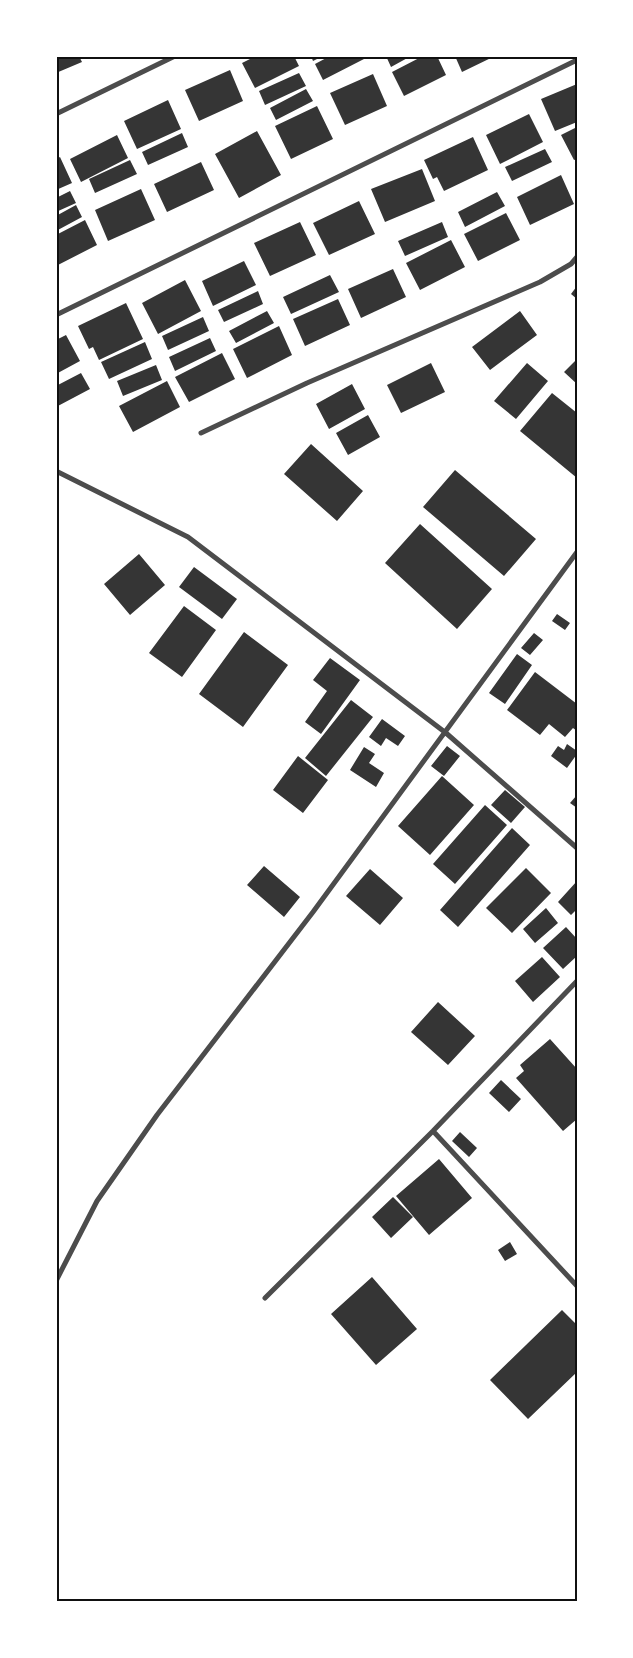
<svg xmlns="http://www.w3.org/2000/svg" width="633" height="1658" font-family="'Asap Condensed',sans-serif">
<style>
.building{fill:#353535}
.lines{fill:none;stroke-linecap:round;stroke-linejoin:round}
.minor{stroke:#4c4c4c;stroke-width:5}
.neatline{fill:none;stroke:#111;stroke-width:2}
</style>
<rect width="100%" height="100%" fill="#fff"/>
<path class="building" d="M 56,56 L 79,56 L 82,62 L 56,73 Z
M 256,56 L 294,56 L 299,66 L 255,88 L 242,63 Z
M 311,56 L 323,56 L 313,61 Z
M 330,56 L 362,56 L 364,59 L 323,80 L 315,64 Z
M 386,56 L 411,56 L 391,67 Z
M 423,56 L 437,56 L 446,75 L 404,96 L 392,72 Z
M 455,56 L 495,56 L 462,72 Z
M 230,70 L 243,101 L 199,121 L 185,90 Z
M 299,73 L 306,86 L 265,105 L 259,91 Z
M 373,74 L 387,106 L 345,125 L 330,93 Z
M 577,84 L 577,122 L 555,131 L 541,99 Z
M 306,89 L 313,101 L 276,120 L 270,108 Z
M 168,100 L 181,129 L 137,149 L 124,121 Z
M 317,106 L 333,139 L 291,159 L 275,126 Z
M 529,114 L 543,142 L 500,164 L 486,135 Z
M 577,127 L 577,159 L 574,160 L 561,135 Z
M 257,131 L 281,175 L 239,198 L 215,154 Z
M 182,133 L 188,147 L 148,165 L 142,152 Z
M 117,135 L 128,158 L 81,182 L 70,159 Z
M 473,137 L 488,170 L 444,191 L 437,177 L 433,179 L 424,160 Z
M 545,149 L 552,162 L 512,181 L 505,167 Z
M 60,157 L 72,183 L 56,190 L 56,159 Z
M 130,160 L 137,174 L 95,193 L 89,179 Z
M 201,162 L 214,190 L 167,212 L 154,184 Z
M 422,169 L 435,201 L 385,222 L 371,189 Z
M 561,175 L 574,204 L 530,225 L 517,197 Z
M 141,189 L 155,220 L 108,241 L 95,210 Z
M 70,191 L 76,203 L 56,212 L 56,198 Z
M 497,192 L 505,206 L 465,227 L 458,212 Z
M 359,201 L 375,234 L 329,255 L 313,223 Z
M 76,205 L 82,217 L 56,231 L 56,216 Z
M 506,213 L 520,240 L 478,261 L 464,234 Z
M 85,220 L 97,245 L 56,266 L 56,235 Z
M 300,222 L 316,255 L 270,276 L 254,243 Z
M 442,222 L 448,237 L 405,256 L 398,241 Z
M 451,240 L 465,267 L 420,290 L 406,263 Z
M 244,261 L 256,285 L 213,306 L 202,281 Z
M 393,269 L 406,297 L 361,318 L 348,289 Z
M 330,275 L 339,292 L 291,314 L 283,297 Z
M 185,280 L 201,311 L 158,334 L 142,303 Z
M 577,286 L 577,299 L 571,294 Z
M 258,291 L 263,304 L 224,322 L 218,310 Z
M 338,299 L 350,325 L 305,346 L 293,319 Z
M 126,303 L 143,339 L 99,360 L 93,347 L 89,349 L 78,326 Z
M 267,311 L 274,323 L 236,343 L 229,331 Z
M 520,311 L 537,335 L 490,370 L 472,347 Z
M 203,317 L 209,331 L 168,350 L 162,336 Z
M 279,326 L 292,355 L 247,378 L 233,349 Z
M 66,335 L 80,361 L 56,374 L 56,340 Z
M 210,338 L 216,351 L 175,371 L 169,357 Z
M 145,342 L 152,359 L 109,379 L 101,362 Z
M 222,353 L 235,379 L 189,402 L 175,377 Z
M 577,359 L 577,384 L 564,372 Z
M 431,363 L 445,392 L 401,413 L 387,385 Z
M 527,363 L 548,381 L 516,419 L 494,401 Z
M 156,365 L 162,380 L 123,396 L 117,381 Z
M 81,373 L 90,389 L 56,407 L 56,386 Z
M 167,381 L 180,407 L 133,432 L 119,406 Z
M 352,384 L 365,409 L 329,429 L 316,404 Z
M 552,393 L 577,413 L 577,478 L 520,431 Z
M 368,415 L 380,437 L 348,455 L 336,433 Z
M 311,444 L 363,491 L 337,521 L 284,474 Z
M 455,470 L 536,539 L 504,576 L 423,507 Z
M 420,524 L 492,589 L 457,629 L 385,563 Z
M 139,554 L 165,585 L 130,615 L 104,584 Z
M 194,567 L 237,599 L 222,619 L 179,587 Z
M 184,606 L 216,630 L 182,677 L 149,653 Z
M 557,614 L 570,623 L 565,630 L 552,621 Z
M 244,632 L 288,665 L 243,727 L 199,694 Z
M 534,633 L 543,640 L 530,655 L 521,648 Z
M 517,654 L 532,665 L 505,704 L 489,693 Z
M 330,658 L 360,680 L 321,734 L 305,722 L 327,691 L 313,680 Z
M 535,672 L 577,704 L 577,731 L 573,728 L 565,737 L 549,724 L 540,735 L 507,710 Z
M 351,700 L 373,717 L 326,776 L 305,758 Z
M 382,719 L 405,736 L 398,746 L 386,738 L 381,746 L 369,737 Z
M 567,744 L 577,751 L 577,754 L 567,768 L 551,756 L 558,746 L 564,750 Z
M 447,746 L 460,756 L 444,776 L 431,766 Z
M 364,747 L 375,754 L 369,763 L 384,773 L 376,787 L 350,770 Z
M 298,756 L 328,780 L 303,813 L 273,790 Z
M 442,776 L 474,805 L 430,855 L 398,826 Z
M 505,790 L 525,807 L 511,823 L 491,805 Z
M 577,795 L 577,808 L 570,803 Z
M 485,805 L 507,825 L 455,884 L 433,864 Z
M 512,828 L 530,845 L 458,927 L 440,910 Z
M 264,866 L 300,897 L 284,917 L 247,885 Z
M 526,868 L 551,893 L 512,933 L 486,908 Z
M 370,869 L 403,898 L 380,925 L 346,896 Z
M 577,881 L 577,909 L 571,915 L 558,902 Z
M 546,908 L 558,923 L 535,943 L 523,929 Z
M 566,927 L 577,939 L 577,956 L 563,969 L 543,948 Z
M 542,957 L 560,977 L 533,1002 L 515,981 Z
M 438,1002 L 475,1036 L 448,1065 L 411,1032 Z
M 550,1039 L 577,1069 L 577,1119 L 563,1131 L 516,1078 L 524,1071 L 520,1065 Z
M 501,1080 L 521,1099 L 509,1112 L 489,1093 Z
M 460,1132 L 477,1148 L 469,1157 L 452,1141 Z
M 439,1159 L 472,1198 L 429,1235 L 396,1196 Z
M 393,1197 L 413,1217 L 391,1238 L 372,1217 Z
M 510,1242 L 517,1254 L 505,1261 L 498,1250 Z
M 372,1277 L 417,1329 L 376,1365 L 331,1314 Z
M 562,1310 L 577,1325 L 577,1372 L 528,1419 L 490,1380 Z"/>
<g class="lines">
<path class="minor" d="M 56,114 L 175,56
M 56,315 L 577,60
M 201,433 L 307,383 L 540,282 L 571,264 L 577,257
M 56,471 L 188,537 L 446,733 L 577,848
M 433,1131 L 577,1286
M 56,1281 L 97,1201 L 157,1115 L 313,912 L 577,552
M 265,1298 L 433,1131 L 577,981"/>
</g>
<rect width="633" height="1658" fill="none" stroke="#ffffff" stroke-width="115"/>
<rect x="58" y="58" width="518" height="1542" class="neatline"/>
</svg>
